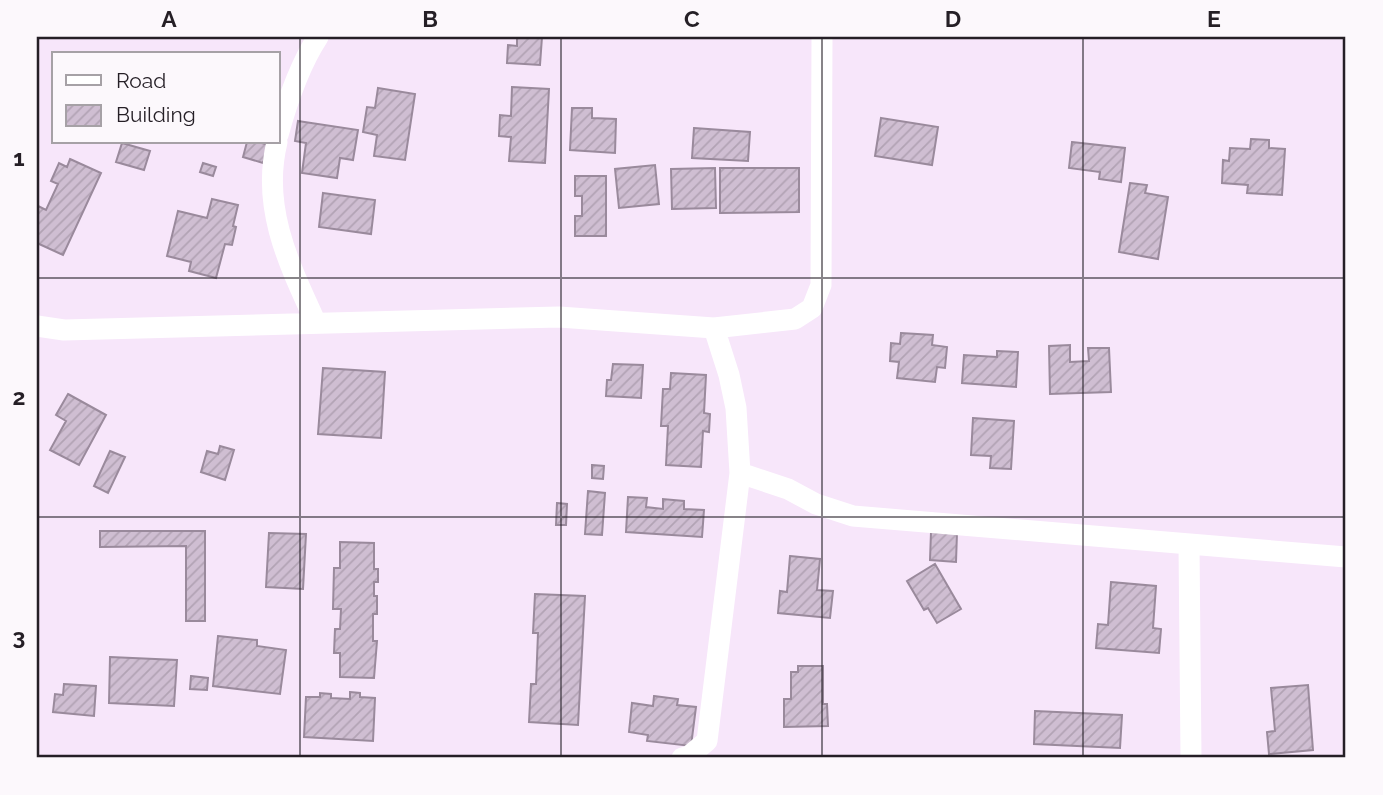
<svg xmlns="http://www.w3.org/2000/svg" width="1383" height="795" font-family="Raleway,sans-serif">
<style>
.building{fill:url(#building-hatch);stroke:#9a8a9c;stroke-width:2}
.lines{fill:none;stroke-linecap:round;stroke-linejoin:round}
.minor{stroke:#fff;stroke-width:21}
.grid{fill:none;stroke:#251f26;stroke-width:2;stroke-opacity:0.55}
.neatline{fill:none;stroke:#251f26;stroke-width:2.5}
.grid-label{font-size:23px;text-anchor:middle;font-weight:bold;fill:#251f26}
</style>
<defs>
<pattern id="building-hatch" width="6" height="6" patternUnits="userSpaceOnUse" patternTransform="scale(1.75)"><rect width="6" height="6" fill="#cfbed2"/><path d="M-1 1l2-2M0 6l6-6M5 7l2-2" fill="none" stroke="#b2a3b4"/></pattern>
</defs>
<rect width="100%" height="100%" fill="#f7e6fa"/>
<path class="building" d="M 517,37 L 542,37 L 540,65 L 507,63 L 508,45 L 517,46 Z
M 512,87 L 549,89 L 545,163 L 509,161 L 511,137 L 499,136 L 500,115 L 511,116 Z
M 378,88 L 415,94 L 405,160 L 374,156 L 377,135 L 363,132 L 367,107 L 375,108 Z
M 572,108 L 592,108 L 592,118 L 616,119 L 615,153 L 570,150 Z
M 881,118 L 938,127 L 932,165 L 875,156 Z
M 298,121 L 358,130 L 353,160 L 340,158 L 337,178 L 302,173 L 306,143 L 295,141 Z
M 694,128 L 750,132 L 748,161 L 692,158 Z
M 1251,139 L 1269,140 L 1269,148 L 1285,149 L 1282,195 L 1247,193 L 1248,185 L 1222,183 L 1223,160 L 1229,161 L 1230,148 L 1250,149 Z
M 247,142 L 258,142 L 269,145 L 263,163 L 243,157 Z
M 1072,142 L 1125,148 L 1121,182 L 1099,179 L 1100,172 L 1069,168 Z
M 122,143 L 150,151 L 144,170 L 116,162 Z
M 70,159 L 101,173 L 63,255 L 37,243 L 37,209 L 38,206 L 46,210 L 58,184 L 51,181 L 59,163 L 67,167 Z
M 203,163 L 216,167 L 213,176 L 200,172 Z
M 655,165 L 659,204 L 619,208 L 615,169 Z
M 715,168 L 716,208 L 672,209 L 671,169 Z
M 720,168 L 799,168 L 799,212 L 720,213 Z
M 575,176 L 606,176 L 606,236 L 575,236 L 575,216 L 582,216 L 582,196 L 575,196 Z
M 1130,183 L 1147,185 L 1145,193 L 1168,197 L 1158,259 L 1119,252 Z
M 323,193 L 375,200 L 371,234 L 319,227 Z
M 212,199 L 238,205 L 233,226 L 236,227 L 232,245 L 225,244 L 216,278 L 189,271 L 191,262 L 167,256 L 178,211 L 207,218 Z
M 901,333 L 933,335 L 932,345 L 947,347 L 945,368 L 937,367 L 935,382 L 897,378 L 899,362 L 890,361 L 891,343 L 900,344 Z
M 1070,345 L 1070,362 L 1089,361 L 1088,348 L 1109,348 L 1111,392 L 1050,394 L 1049,346 Z
M 997,351 L 1018,352 L 1016,387 L 962,383 L 964,355 L 997,357 Z
M 613,364 L 643,365 L 641,398 L 606,396 L 607,380 L 611,380 Z
M 323,368 L 385,372 L 381,438 L 318,434 Z
M 671,373 L 706,375 L 704,413 L 710,414 L 709,432 L 703,431 L 701,467 L 666,465 L 668,426 L 661,426 L 663,389 L 670,389 Z
M 68,394 L 106,415 L 79,465 L 50,450 L 66,421 L 56,415 Z
M 973,418 L 1014,421 L 1011,469 L 990,468 L 991,456 L 971,455 Z
M 220,446 L 234,450 L 225,480 L 201,472 L 207,451 L 218,454 Z
M 110,451 L 125,457 L 108,493 L 94,486 Z
M 592,465 L 604,466 L 603,479 L 592,478 Z
M 588,491 L 605,493 L 602,535 L 585,534 Z
M 628,497 L 647,498 L 646,507 L 663,509 L 663,499 L 684,501 L 684,509 L 704,510 L 702,537 L 626,532 Z
M 557,503 L 567,504 L 566,525 L 556,525 Z
M 100,531 L 205,531 L 205,621 L 186,621 L 186,546 L 100,547 Z
M 931,532 L 957,533 L 956,562 L 930,560 Z
M 269,533 L 306,534 L 303,589 L 266,587 Z
M 340,542 L 374,543 L 374,569 L 378,569 L 378,582 L 374,582 L 374,596 L 377,596 L 377,614 L 373,614 L 373,641 L 377,641 L 374,678 L 340,677 L 340,653 L 334,653 L 335,629 L 340,629 L 341,609 L 333,609 L 334,568 L 340,568 Z
M 790,556 L 820,559 L 817,590 L 833,591 L 830,618 L 778,613 L 780,591 L 787,592 Z
M 935,564 L 961,609 L 937,623 L 928,608 L 924,610 L 907,581 Z
M 1111,582 L 1156,586 L 1153,628 L 1161,629 L 1159,653 L 1096,648 L 1098,624 L 1108,625 Z
M 535,594 L 585,596 L 578,725 L 529,722 L 531,684 L 536,684 L 538,633 L 533,633 Z
M 218,636 L 257,640 L 257,646 L 286,650 L 280,694 L 213,686 Z
M 110,657 L 177,660 L 174,706 L 109,703 Z
M 798,666 L 823,666 L 823,704 L 827,704 L 828,726 L 784,727 L 784,699 L 791,699 L 791,672 L 798,672 Z
M 191,676 L 208,678 L 207,690 L 190,689 Z
M 64,684 L 96,686 L 94,716 L 53,712 L 55,694 L 63,695 Z
M 1308,685 L 1313,750 L 1269,754 L 1267,732 L 1275,731 L 1271,688 Z
M 350,692 L 360,693 L 360,697 L 375,698 L 373,741 L 304,737 L 306,697 L 320,697 L 320,693 L 331,694 L 331,698 L 350,699 Z
M 654,696 L 678,699 L 677,705 L 696,707 L 691,746 L 647,741 L 648,735 L 629,732 L 632,703 L 653,706 Z
M 1035,711 L 1122,715 L 1120,748 L 1034,744 Z"/>
<g class="lines">
<path class="minor" d="M 278,135 C 287,102 299,66 318,37
M 277,142 C 261,208 289,264 316,323
M 37,326 L 64,330 L 559,317 L 714,328 L 729,375 L 736,408 L 740,473 L 788,489 L 816,504 L 853,516 L 1346,557
M 714,328 L 795,319 L 812,308 L 821,285 L 822,37
M 1189,545 L 1191,758
M 682,758 L 689,756 L 707,741 L 740,473"/>
</g>
<path class="grid" d="M 300,37 L 300,758M 561,37 L 561,758M 822,37 L 822,758M 1083,37 L 1083,758M 37,278 L 1346,278M 37,517 L 1346,517"/>
<rect width="1383" height="795" fill="none" stroke="#fcf8fc" stroke-width="77"/>
<rect x="52" y="52" width="228" height="91" fill="#fcf8fc" stroke="#a6a1a6" stroke-width="2"/>
<rect x="66" y="75" width="35" height="10" fill="#ffffff" stroke="#a6a1a6" stroke-width="2"/>
<text x="116" y="88" font-size="21" fill="#251f26">Road</text>
<rect x="66" y="105" width="35" height="21" fill="url(#building-hatch)" stroke="#a6a1a6" stroke-width="2"/>
<text x="116" y="122" font-size="21" fill="#251f26">Building</text>
<rect x="38" y="38" width="1306" height="718" class="neatline"/>
<g class="grid-label">
<text x="169" y="27">A</text>
<text x="430" y="27">B</text>
<text x="692" y="27">C</text>
<text x="953" y="27">D</text>
<text x="1214" y="27">E</text>
<text x="19" y="166">1</text>
<text x="19" y="405">2</text>
<text x="19" y="645">3</text>
</g>
</svg>
